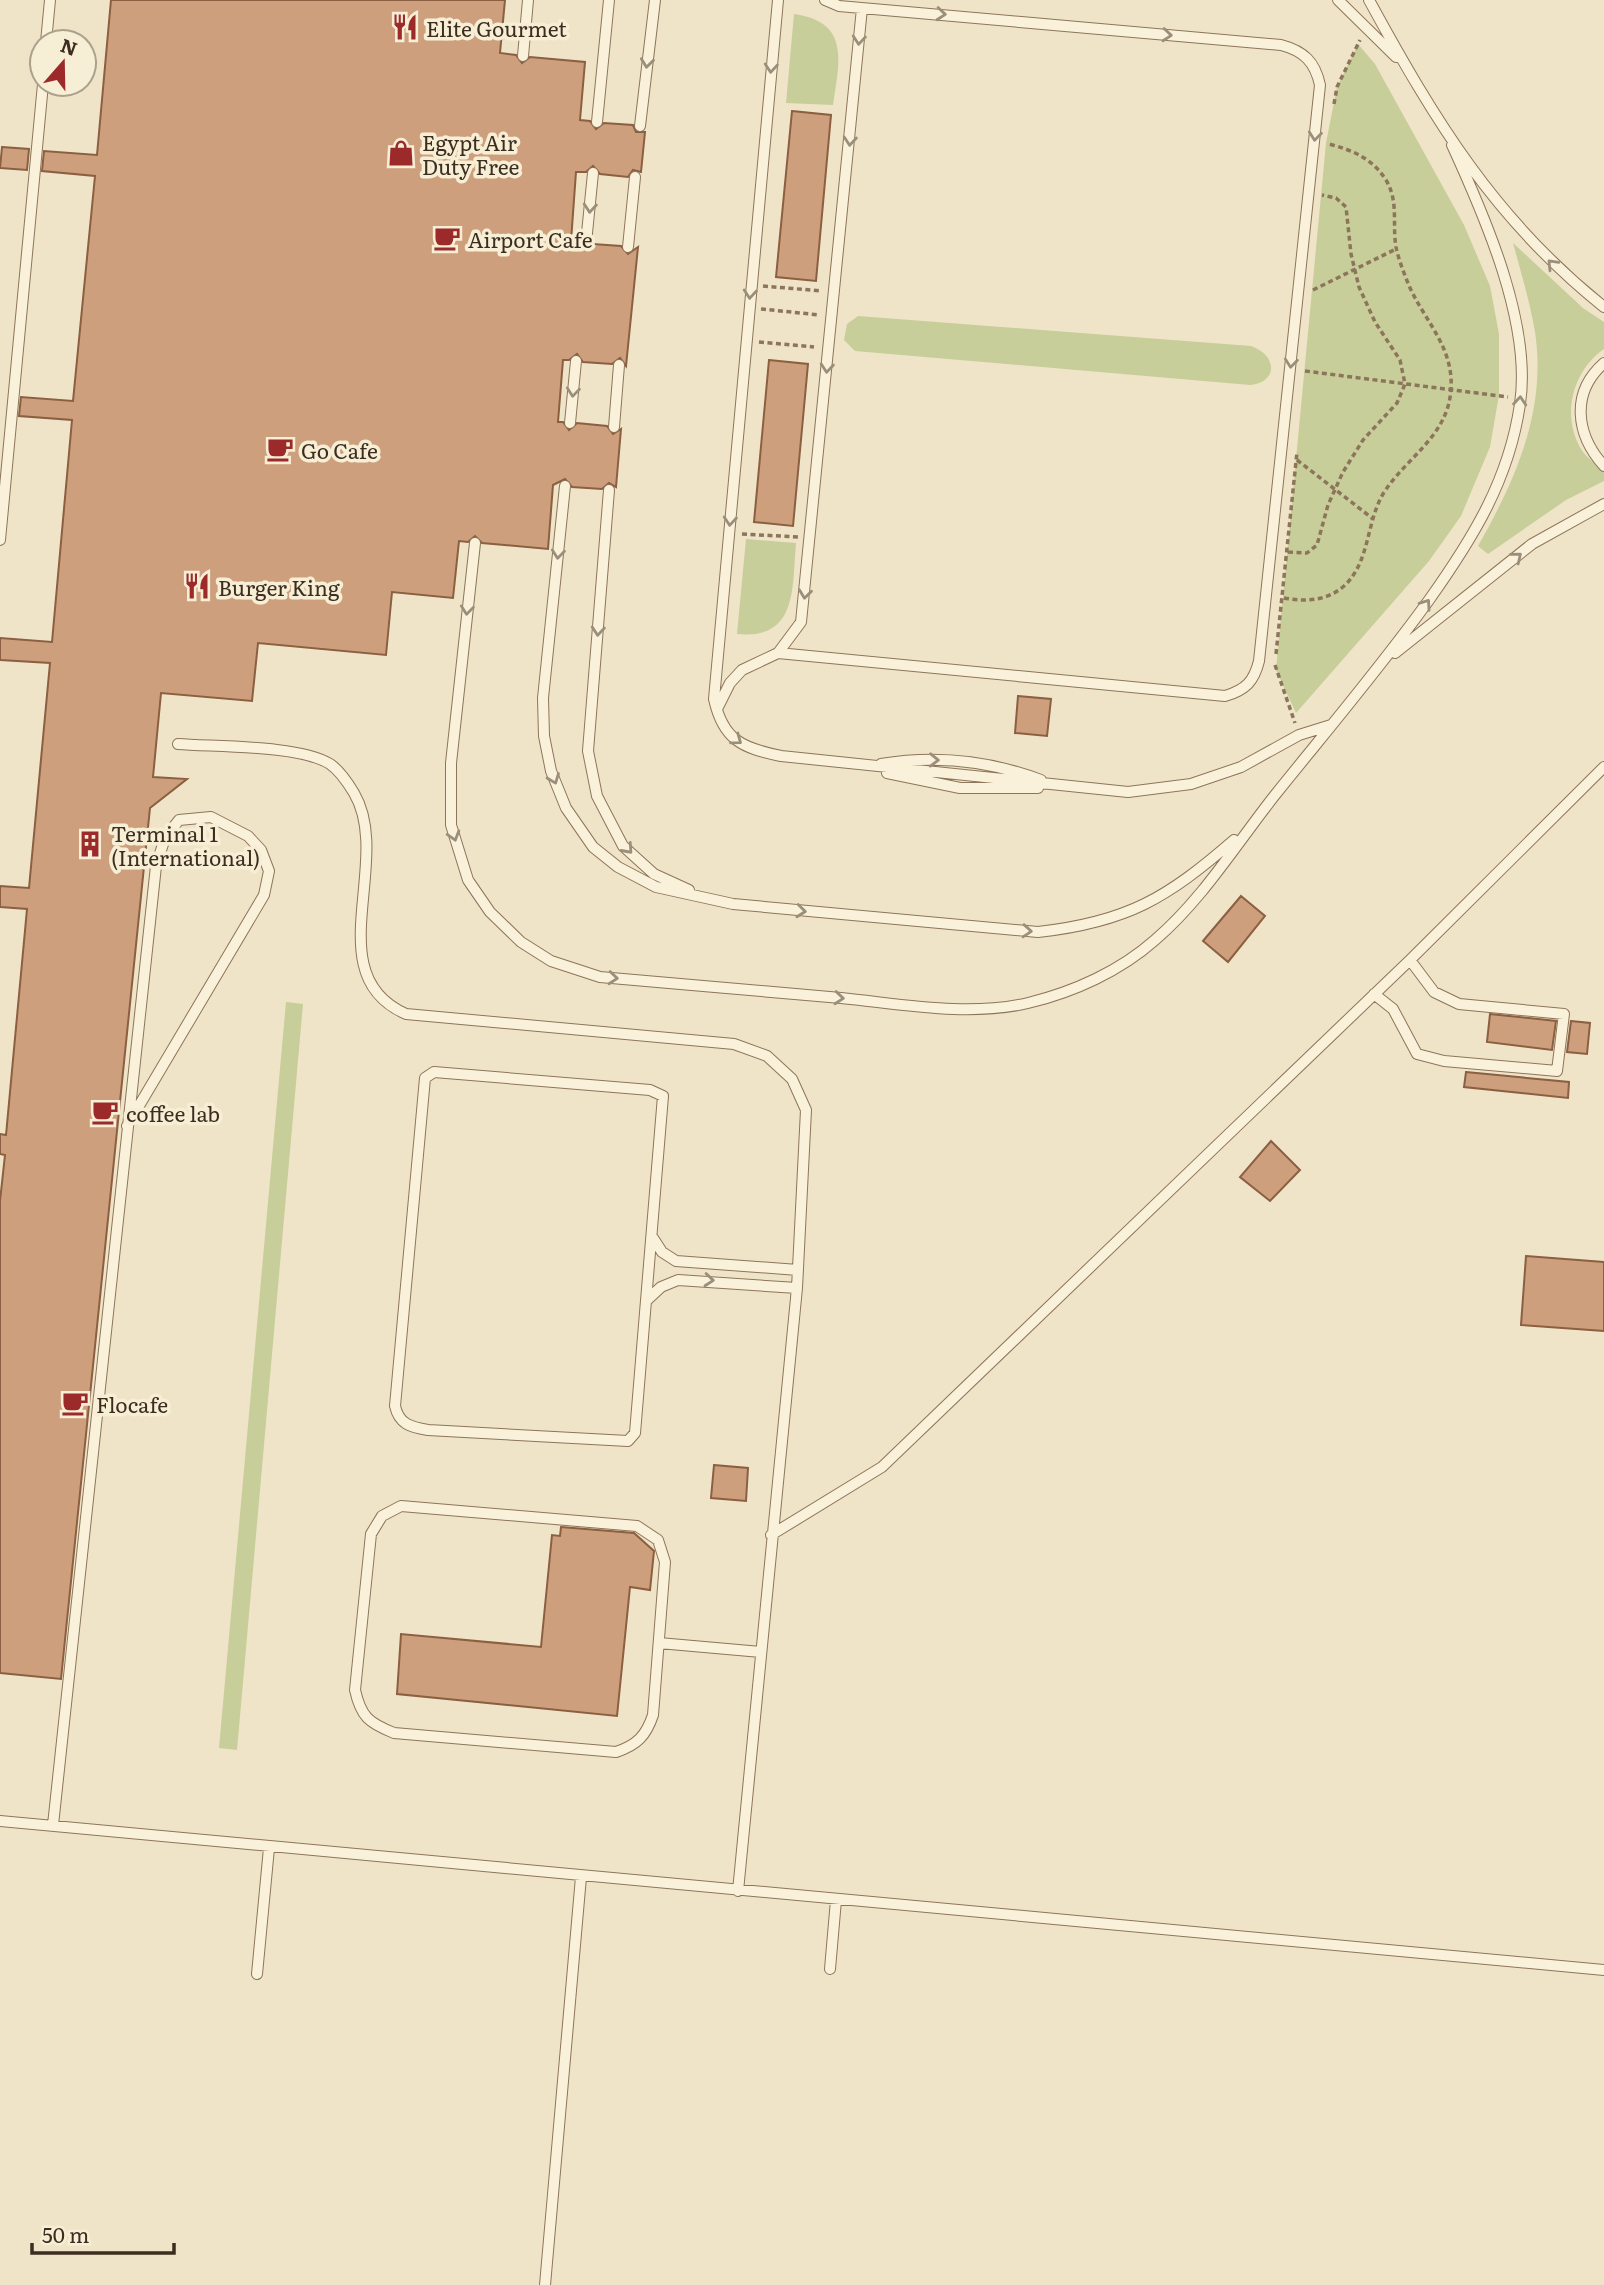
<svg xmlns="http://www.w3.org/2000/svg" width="1604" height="2285" font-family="Literata,serif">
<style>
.green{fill:#c7ce9a}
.building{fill:#ce9f7c;stroke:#8b5f41;stroke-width:2}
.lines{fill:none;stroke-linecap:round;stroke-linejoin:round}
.lane-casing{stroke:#8c755b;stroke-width:12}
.path{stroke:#8c755b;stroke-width:3.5;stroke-dasharray:5 3.5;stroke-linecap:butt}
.lane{stroke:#faf1da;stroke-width:10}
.oneway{stroke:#9b8f7c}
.labels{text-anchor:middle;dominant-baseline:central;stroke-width:7;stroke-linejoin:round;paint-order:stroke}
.poi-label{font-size:21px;fill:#3c2d1f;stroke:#f7eed6;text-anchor:start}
</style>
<rect width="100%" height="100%" fill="#efe4c7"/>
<path class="green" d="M 794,14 C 851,22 839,62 833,105 L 786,103 Z
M 1358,44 L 1375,64 L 1464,225 L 1490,286 L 1499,334 L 1499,395 L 1490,447 L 1461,516 L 1429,561 L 1296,713 L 1276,670 L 1326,143 L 1337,87 Z
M 1513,243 L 1583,308 L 1604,322 L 1604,349 C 1572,371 1560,418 1583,452 C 1588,459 1598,465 1604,471 L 1604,481 L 1566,500 L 1488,554 L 1478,546 C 1515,481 1547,410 1535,332 C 1530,302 1521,273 1513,243 Z
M 858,316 L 1251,346 C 1277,355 1279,382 1250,385 L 855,351 L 844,340 L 847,324 Z
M 746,539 L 796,543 C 792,588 798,640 737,634 Z
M 286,1002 L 303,1004 L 237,1750 L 219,1748 Z"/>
<path class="building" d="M 111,0 L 505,0 L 500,53 L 516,55 L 522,63 L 530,57 L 585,62 L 580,120 L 590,121 L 596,129 L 604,123 L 633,125 L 636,132 L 645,132 L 641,172 L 633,170 L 628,177 L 600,174 L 593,166 L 586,172 L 576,172 L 571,241 L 579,242 L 585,250 L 593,244 L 621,246 L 628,254 L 638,247 L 626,366 L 620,358 L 612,364 L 583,362 L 577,354 L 569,360 L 563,360 L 558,422 L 563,422 L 569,430 L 577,423 L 607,426 L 613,434 L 621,429 L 616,487 L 609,483 L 602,489 L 572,487 L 565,479 L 553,485 L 548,549 L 482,543 L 475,536 L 468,542 L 459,541 L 453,598 L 392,592 L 386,655 L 258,643 L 252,701 L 161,693 L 153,777 L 187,779 L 150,808 L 61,1679 L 0,1673 L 0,1201 L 5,1155 L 0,1154 L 0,1134 L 6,1135 L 27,909 L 0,907 L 0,886 L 29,888 L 50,663 L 0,660 L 0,638 L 52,642 L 72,420 L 19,416 L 21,397 L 73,401 L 95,176 L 42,171 L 44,151 L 97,155 Z
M 792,111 L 831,115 L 816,281 L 776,277 Z
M 2,147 L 29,149 L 27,170 L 0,168 Z
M 769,360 L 808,364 L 793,526 L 754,522 Z
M 1018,696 L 1051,699 L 1047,736 L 1015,733 Z
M 1241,896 L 1265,916 L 1228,962 L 1203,941 Z
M 1490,1014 L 1556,1021 L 1552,1050 L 1487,1042 Z
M 1571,1021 L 1590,1023 L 1587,1054 L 1567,1052 Z
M 1466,1072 L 1569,1082 L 1568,1098 L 1464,1087 Z
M 1271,1141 L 1300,1170 L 1270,1201 L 1240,1177 Z
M 1526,1256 L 1604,1262 L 1604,1331 L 1521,1325 Z
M 714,1465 L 748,1468 L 746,1501 L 711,1498 Z
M 561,1527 L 634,1533 L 654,1551 L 650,1590 L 630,1587 L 617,1716 L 397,1694 L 401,1634 L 541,1647 L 552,1535 L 560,1536 Z"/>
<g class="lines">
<g class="lane-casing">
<path id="lane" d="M 778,0 L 714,699 C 723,740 742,748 781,756 L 1128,792 L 1191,784 L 1241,767 L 1299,735 L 1331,725
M 1338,0 L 1396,57
M 1369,0 C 1435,121 1495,220 1604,307
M 46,42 L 50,0
M 523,56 L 528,0
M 597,122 L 609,0
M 640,126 L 655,0
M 586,243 L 593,173
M 628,247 L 635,177
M 1604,363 C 1570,393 1576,435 1604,466
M 570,423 L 576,361
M 614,427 L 619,365
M 565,486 L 543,698 L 544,736 L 551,771 L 566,808 L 593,847 L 618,867 L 656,887 L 733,904 L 1038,932 C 1128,922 1167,898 1234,840
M 609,490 L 588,751 L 597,796 L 623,846 L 654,874 L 689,890
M 0,540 L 43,84
M 475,543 L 451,763 L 451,825 L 468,880 L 490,912 L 521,942 L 551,961 L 600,977 C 680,984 761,991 841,998 C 902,1004 967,1017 1028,1003 C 1074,992 1120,971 1155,940 C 1202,900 1237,843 1275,795 C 1328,729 1380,668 1429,600 C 1473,538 1509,480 1520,404 C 1532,324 1485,217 1452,145
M 778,653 L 1225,696 C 1246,690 1254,681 1259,661 L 1320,85 C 1315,62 1304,51 1281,45 L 839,6 L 825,0
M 1395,653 L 1532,544 L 1604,504
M 717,709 L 730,683 L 742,670 L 778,653 L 801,622 L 862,8
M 178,744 C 216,747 300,745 330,764 C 339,770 348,783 354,793 C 394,861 317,975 406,1014 L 734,1044 L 767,1056 L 792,1079 L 806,1110 L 797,1288 L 738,1891
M 881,764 C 935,755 990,761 1041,780
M 887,773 L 960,788 L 1038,788
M 1374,994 L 1393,1009 L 1417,1054 L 1444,1061 L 1557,1071 L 1564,1014 L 1459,1004 L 1434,992 L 1410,960
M 434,1072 L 650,1090 L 663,1096 L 635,1433 L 628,1441 L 428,1430 C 410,1427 399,1424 395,1406 L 425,1078 Z
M 653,1238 L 662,1252 L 676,1261 L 798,1270
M 647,1300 L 661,1287 L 678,1280 L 797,1288
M 401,1506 L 637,1526 L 658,1540 L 665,1562 L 653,1715 C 646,1736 637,1745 616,1752 L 394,1733 C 369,1723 361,1717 355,1690 L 371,1534 L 382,1516 Z
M 771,1535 L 882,1467 L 1410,960 L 1604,767
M 659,1643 L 761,1652
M 0,1821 L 1604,1970
M 53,1825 L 156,866 L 165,838 L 179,820 L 211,817 L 248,836 L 261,850 L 269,871 L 264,895 L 127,1126
M 830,1969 L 836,1900
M 257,1974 L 269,1848
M 545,2285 L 581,1877"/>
</g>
<path class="path" d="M 1334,104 L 1337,87 L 1360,40
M 763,286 L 822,291
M 1313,290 L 1396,249
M 761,309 L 820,315
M 759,342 L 814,347
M 1305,371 L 1508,397
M 1297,460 L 1372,518
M 742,534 L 798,537
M 1288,552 L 1307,553 L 1317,545 L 1328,505 L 1343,472 L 1363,440 L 1397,403 L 1405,384 L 1400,360 L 1375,322 L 1359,287 L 1351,254 L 1346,207 L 1336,198 L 1322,195
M 1284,598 C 1305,602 1327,601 1344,586 C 1370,562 1366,523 1383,494 C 1406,457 1448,437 1451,389 C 1454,344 1420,317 1406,278 C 1402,268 1398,257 1396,247 C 1392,223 1399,202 1386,180 C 1372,158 1352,150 1329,144
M 1276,654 L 1297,452
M 1275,665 L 1295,723"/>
<use href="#lane" class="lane"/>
</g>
<defs><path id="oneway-chevron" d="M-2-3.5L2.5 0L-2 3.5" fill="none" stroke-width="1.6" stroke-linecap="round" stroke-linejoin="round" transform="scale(1.75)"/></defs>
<g class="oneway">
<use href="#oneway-chevron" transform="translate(941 14) rotate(5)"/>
<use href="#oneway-chevron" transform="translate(1167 35) rotate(5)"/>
<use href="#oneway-chevron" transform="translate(859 40) rotate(95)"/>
<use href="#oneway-chevron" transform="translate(647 63) rotate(97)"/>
<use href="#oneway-chevron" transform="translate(771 68) rotate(95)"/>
<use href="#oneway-chevron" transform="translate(1315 136) rotate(96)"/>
<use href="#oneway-chevron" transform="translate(850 141) rotate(95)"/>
<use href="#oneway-chevron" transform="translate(590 208) rotate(95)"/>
<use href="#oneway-chevron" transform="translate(1552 264) rotate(-134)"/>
<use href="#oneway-chevron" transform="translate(750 294) rotate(95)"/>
<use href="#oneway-chevron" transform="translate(1291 363) rotate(96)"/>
<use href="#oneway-chevron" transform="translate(827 368) rotate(95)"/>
<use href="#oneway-chevron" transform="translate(573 392) rotate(96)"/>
<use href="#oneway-chevron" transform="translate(1520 401) rotate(-85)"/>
<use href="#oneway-chevron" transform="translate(730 521) rotate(95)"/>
<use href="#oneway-chevron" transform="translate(558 554) rotate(96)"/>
<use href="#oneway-chevron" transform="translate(1517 557) rotate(-39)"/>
<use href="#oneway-chevron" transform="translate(805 594) rotate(97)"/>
<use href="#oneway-chevron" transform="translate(1426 604) rotate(-55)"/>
<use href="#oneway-chevron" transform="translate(467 610) rotate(96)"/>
<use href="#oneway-chevron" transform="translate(598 631) rotate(95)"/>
<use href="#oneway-chevron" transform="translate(737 740) rotate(36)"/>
<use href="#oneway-chevron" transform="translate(934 760) rotate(1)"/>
<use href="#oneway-chevron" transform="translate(554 779) rotate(69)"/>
<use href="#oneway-chevron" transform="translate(454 836) rotate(73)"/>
<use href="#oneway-chevron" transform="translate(628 849) rotate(48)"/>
<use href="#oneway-chevron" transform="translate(801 911) rotate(6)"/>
<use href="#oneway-chevron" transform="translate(1027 931) rotate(4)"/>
<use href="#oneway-chevron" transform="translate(613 978) rotate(5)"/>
<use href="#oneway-chevron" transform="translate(839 998) rotate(5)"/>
<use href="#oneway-chevron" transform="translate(709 1280) rotate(5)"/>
</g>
<defs>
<g id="restaurant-bare" transform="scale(2.1)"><path d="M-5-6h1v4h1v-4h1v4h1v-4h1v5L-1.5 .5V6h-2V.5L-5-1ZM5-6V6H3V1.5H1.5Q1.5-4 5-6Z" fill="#9c2a2a" stroke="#f7eed6" stroke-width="2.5" paint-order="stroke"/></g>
<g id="shop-bare" transform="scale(2.1)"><path d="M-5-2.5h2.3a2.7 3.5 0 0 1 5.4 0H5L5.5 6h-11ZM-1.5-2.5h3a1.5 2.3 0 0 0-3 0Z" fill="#9c2a2a" stroke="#f7eed6" stroke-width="2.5" paint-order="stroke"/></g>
<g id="cafe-bare" transform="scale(2.1)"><path d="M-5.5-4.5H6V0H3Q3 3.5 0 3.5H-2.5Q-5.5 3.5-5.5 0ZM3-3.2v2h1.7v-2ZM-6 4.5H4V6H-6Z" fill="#9c2a2a" stroke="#f7eed6" stroke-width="2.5" paint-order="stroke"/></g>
<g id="building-bare" transform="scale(2.1)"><path d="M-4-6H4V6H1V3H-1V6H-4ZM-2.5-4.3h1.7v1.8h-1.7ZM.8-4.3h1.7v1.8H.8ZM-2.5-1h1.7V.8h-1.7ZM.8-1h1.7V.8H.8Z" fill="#9c2a2a" stroke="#f7eed6" stroke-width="2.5" paint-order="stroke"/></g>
</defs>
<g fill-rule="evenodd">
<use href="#restaurant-bare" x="405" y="27"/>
<use href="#shop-bare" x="401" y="153"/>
<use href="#cafe-bare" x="447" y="238"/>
<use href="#cafe-bare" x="280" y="449"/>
<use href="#restaurant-bare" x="197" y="586"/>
<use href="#building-bare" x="90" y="844"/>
<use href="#cafe-bare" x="105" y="1112"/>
<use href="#cafe-bare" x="75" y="1403"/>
</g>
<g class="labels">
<g class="poi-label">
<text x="426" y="27">Elite Gourmet</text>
<text x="422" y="141">Egypt Air<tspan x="422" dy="24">Duty Free</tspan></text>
<text x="468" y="238">Airport Cafe</text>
<text x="301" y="449">Go Cafe</text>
<text x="218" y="586">Burger King</text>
<text x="111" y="832">Terminal 1<tspan x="111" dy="24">(International)</tspan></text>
<text x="126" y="1112">coffee lab</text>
<text x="96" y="1403">Flocafe</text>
</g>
</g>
<g transform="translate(63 63) rotate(20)"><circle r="33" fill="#f7eed6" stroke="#aca18d" stroke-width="2"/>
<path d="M0-5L12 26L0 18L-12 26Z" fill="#9c2a2a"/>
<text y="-10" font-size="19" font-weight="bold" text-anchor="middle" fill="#3c2d1f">N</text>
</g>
<path d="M32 2243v10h142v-10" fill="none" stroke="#3c2d1f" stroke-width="3.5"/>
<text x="42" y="2243" font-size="21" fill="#3c2d1f" stroke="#f7eed6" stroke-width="5" paint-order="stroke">50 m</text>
</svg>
